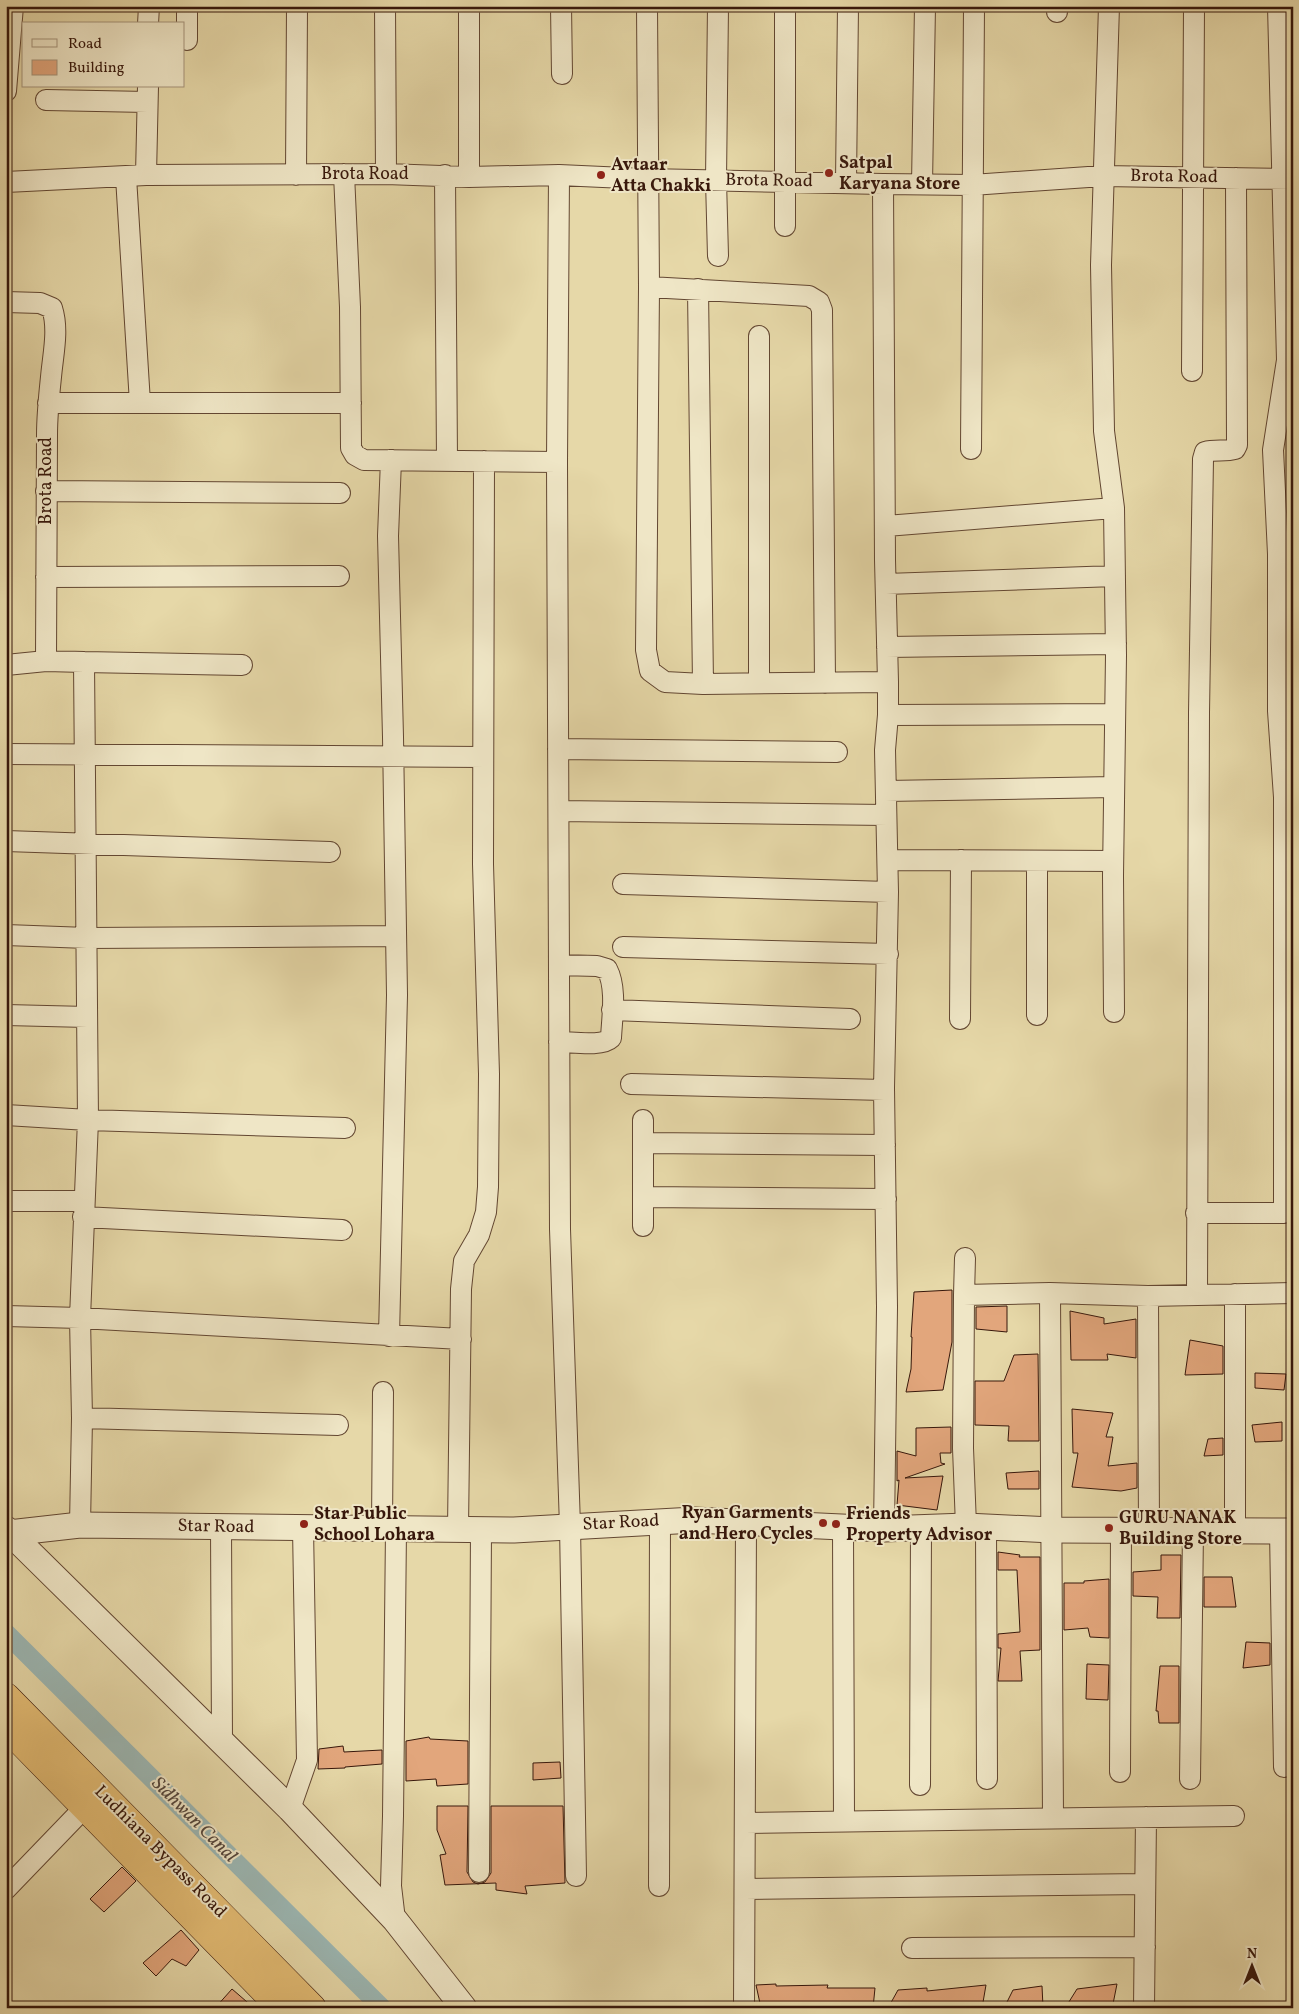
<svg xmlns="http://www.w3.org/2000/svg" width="1299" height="2014" font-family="Vollkorn,serif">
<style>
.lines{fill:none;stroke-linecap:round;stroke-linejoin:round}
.canal{stroke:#9cb7b3;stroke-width:19}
.building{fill:#e2a67c;stroke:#37170b}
.minor-casing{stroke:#634732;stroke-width:22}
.tertiary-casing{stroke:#634732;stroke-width:27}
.trunk-casing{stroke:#37170b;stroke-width:29}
.minor{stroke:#efe6c6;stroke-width:20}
.tertiary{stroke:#efe6c6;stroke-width:25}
.trunk{stroke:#e3bc74;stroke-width:28}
.poi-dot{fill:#8f2418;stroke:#efe6c6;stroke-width:2}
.labels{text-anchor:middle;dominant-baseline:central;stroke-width:4;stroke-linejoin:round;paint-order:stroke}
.poi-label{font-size:18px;font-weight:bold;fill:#37170b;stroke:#efe6c6;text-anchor:start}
.street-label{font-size:18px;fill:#37170b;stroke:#efe6c6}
.water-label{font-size:19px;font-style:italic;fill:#55473d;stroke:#efe6c6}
</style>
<rect width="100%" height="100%" fill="#e6d8a8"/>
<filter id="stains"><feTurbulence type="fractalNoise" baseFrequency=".004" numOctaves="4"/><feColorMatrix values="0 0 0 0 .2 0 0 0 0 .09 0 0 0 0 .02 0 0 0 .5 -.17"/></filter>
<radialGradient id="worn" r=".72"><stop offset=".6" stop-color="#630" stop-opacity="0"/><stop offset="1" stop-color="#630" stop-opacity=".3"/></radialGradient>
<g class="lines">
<path class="canal" d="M 6,1633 L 382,2008"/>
</g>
<path class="building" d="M 952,1290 L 952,1342 L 943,1390 L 906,1392 L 911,1369 L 912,1337 L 911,1337 L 914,1292 Z
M 1007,1306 L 1007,1332 L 976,1329 L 976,1307 Z
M 1070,1311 L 1104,1318 L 1104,1324 L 1136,1319 L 1136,1358 L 1107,1354 L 1108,1360 L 1071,1360 Z
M 1190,1340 L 1223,1346 L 1223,1374 L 1185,1375 Z
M 1038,1354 L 1039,1441 L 1008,1441 L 1009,1426 L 975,1425 L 975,1381 L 1004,1381 L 1014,1355 Z
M 1255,1373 L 1286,1374 L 1284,1390 L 1255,1388 Z
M 1072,1409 L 1113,1413 L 1106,1437 L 1113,1437 L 1108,1466 L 1137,1463 L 1137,1488 L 1121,1491 L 1072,1487 L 1078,1453 L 1073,1453 Z
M 1282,1422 L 1282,1441 L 1255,1442 L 1252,1425 Z
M 951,1427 L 951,1453 L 940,1453 L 941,1463 L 945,1464 L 905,1478 L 943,1476 L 937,1510 L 897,1505 L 899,1480 L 897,1481 L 897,1451 L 916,1456 L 916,1428 Z
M 1223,1438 L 1223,1455 L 1204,1456 L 1208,1439 Z
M 1039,1471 L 1039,1489 L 1008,1489 L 1006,1473 Z
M 998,1552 L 1020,1555 L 1019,1557 L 1040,1557 L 1040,1650 L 1020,1651 L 1022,1681 L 998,1681 L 1001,1648 L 998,1648 L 998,1634 L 1020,1632 L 1017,1570 L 998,1570 Z
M 1161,1555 L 1181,1555 L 1180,1618 L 1157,1618 L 1158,1597 L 1133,1596 L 1133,1572 L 1161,1570 Z
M 1204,1577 L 1232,1577 L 1236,1607 L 1204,1607 Z
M 1109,1579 L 1109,1638 L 1090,1637 L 1088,1628 L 1064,1630 L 1064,1583 L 1084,1583 L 1084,1581 Z
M 1246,1642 L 1270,1643 L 1270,1665 L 1243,1668 Z
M 1087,1664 L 1109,1665 L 1108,1700 L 1086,1699 Z
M 1160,1666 L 1179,1666 L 1179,1723 L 1159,1723 L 1158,1711 L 1156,1711 Z
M 429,1737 L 430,1739 L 468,1741 L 468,1784 L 437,1786 L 436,1779 L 406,1781 L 406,1741 Z
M 343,1746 L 344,1752 L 382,1750 L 382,1764 L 345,1767 L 345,1768 L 318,1769 L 319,1749 Z
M 560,1762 L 561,1778 L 533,1780 L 533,1763 Z
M 437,1806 L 468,1806 L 467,1872 L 473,1882 L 478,1884 L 485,1882 L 491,1873 L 491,1806 L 563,1806 L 565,1883 L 525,1886 L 527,1894 L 496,1890 L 496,1883 L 445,1885 L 440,1855 L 446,1854 L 437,1830 Z
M 122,1867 L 136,1881 L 104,1912 L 90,1899 Z
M 181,1930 L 199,1950 L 186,1966 L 172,1959 L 156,1976 L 143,1963 Z
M 776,1984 L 776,1986 L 828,1985 L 827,1988 L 875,1988 L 873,2008 L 761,2008 L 756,1985 Z
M 1117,1984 L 1113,2004 L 1067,2005 L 1077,1989 Z
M 986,1985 L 982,2008 L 888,2008 L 898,1990 L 927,1988 L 927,1991 Z
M 1042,1986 L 1043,2007 L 1004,2008 L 1013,1990 Z
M 232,1989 L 254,2008 L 215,2008 Z"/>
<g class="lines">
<g class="minor-casing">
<path id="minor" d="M 187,6 L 187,40
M 385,6 L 386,174
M 469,6 L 469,177
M 561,6 L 562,74
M 647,6 L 649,287 L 646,650 L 650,671 L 665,682 L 703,684 L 888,682
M 718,6 L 716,180 L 718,256
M 785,6 L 785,226
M 1109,6 L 1101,265 L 1104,431 L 1114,508 L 1116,655 L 1113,876 L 1114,1012
M 1057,12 L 1057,6
M 148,24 L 149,6
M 6,91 L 13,6
M 46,100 L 147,102
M 344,174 L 350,307 L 351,448 L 355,455 L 364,460 L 557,462
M 146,175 L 148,86
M 296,175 L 297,6
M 445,175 L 447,460
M 559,175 L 557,462 L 560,1229 L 570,1526 L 576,1876
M 126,177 L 140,403
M 6,182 L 146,175 L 386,174 L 469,177 L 559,175 L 647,179 L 883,184 L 972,185 L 1103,176 L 1293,179
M 846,182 L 848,6
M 883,184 L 885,560 L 888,682 L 888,715 L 885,750 L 888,892 L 884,1088 L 887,1307 L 884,1529
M 922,184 L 925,6
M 649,287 L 809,296 L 819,302 L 822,310 L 825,683
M 698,289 L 703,684
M 6,302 L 40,303 L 52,308 C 59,330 53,354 51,377 C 49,396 47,415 47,435 L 46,661 L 6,665
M 759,336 L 759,683
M 1192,371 L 1194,6
M 48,403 L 351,403
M 971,449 L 974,6
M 46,491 L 340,493
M 886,526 L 1114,508
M 46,577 L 339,576
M 886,584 L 1115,576
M 887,647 L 1116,644
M 84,662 L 242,665
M 888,715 L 1115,714
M 558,749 L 837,752
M 6,754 L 483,757
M 886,791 L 1114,787
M 559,811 L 886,815
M 6,841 L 330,852
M 888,860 L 1113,861
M 1037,861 L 1037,1015
M 623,884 L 888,892
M 6,935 L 87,938 L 396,936
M 623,947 L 888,954
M 559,965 L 597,966 L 607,969 C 617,988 612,1017 611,1038 C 602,1047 572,1042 559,1042
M 612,1010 L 850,1019
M 6,1015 L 87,1017
M 960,1019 L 961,860
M 631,1084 L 884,1090
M 6,1115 L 88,1120 L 84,662 L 46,661
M 643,1143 L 885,1145
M 643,1197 L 886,1199
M 6,1201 L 84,1201
M 1196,1213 L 1284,1213 L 1284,797 L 1278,711 L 1278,554 L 1273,450 L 1287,360 L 1278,6
M 83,1217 L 342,1230
M 643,1226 L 643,1120
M 1050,1293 L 1053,1817
M 1235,1294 L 1235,1531
M 964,1295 L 965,1258
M 1197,1295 L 1199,713 L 1203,459 L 1205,452 C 1215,449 1225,452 1235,449 L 1237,445 L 1236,178
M 1148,1296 L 1149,1530
M 6,1316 L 80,1318 L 461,1339
M 389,1336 L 397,995 L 393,737 L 388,536 L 391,460
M 82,1418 L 338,1425
M 80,1525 L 82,1418 L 80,1318 L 88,1120 L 345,1128
M 966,1526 L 963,1448 L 964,1295 L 1050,1293 L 1148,1296 L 1293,1293
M 221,1527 L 222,1742
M 843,1527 L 844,1820
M 986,1527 L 987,1779
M 382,1529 L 383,1392
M 458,1529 L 461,1289 L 464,1261 L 479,1235 L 486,1212 L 488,1187 L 489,1074 L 483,864 L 484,461
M 1280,1531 L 1284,1767
M 1120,1772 L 1121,1530
M 1190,1779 L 1193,1530
M 920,1785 L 921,1528
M 290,1809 L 307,1760 L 303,1528
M 745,1823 L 1234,1816
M 479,1872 L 481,1529
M 659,1886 L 660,1521
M 6,1889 L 85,1807
M 745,1889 L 1145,1884
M 395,1920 L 391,1886 L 393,1816 L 396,1529
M 912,1948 L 1145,1947
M 744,2008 L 746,1522
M 1144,2008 L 1146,1817"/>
</g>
<g class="tertiary-casing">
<path id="tertiary" d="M 6,1529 L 290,1809 L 395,1920 L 464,2008
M 9,1533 L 80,1525 L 514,1530 L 694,1520 L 884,1529 L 966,1526 L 1052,1530 L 1293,1531"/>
</g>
<g class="trunk-casing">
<path id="trunk" d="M 6,1697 L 312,2008
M 6,1726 L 282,2008"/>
</g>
<use href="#minor" class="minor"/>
<use href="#tertiary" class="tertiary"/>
<use href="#trunk" class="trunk"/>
</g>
<g class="poi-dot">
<circle cx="829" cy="173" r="5"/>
<circle cx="601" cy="175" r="5"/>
<circle cx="823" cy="1523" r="5"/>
<circle cx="304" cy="1524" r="5"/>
<circle cx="836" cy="1524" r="5"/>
<circle cx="1109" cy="1528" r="5"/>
</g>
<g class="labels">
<g class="poi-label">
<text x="839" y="163">Satpal<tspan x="839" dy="21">Karyana Store</tspan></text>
<text x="611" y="165">Avtaar<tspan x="611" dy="21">Atta Chakki</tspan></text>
<text x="813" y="1513" text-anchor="end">Ryan Garments<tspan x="813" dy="21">and Hero Cycles</tspan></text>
<text x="314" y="1514">Star Public<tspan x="314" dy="21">School Lohara</tspan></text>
<text x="846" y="1514">Friends<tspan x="846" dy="21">Property Advisor</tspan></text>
<text x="1119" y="1518">GURU NANAK<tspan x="1119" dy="21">Building Store</tspan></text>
</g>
<g class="street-label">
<text x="365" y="174">Brota Road</text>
<text transform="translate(1174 177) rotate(1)">Brota Road</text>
<text transform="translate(769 181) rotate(1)">Brota Road</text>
<text transform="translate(46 481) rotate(-90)">Brota Road</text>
<text transform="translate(621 1523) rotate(-3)">Star Road</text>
<text transform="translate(216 1527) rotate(1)">Star Road</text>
<text transform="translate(160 1852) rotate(45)">Ludhiana Bypass Road</text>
</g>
<g class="water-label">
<text transform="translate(194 1820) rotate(45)">Sidhwan Canal</text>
</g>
</g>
<rect width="1299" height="2014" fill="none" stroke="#e6d8a8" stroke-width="25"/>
<rect x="8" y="8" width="1284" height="1999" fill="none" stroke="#37170b" stroke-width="2.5"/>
<rect x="12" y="12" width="1274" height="1989" fill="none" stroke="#37170b"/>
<rect x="22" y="22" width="162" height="65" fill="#efe6c6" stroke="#a5937b"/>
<rect x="32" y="39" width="25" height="8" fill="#efe6c6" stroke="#a5937b"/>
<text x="68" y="48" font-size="15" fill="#37170b">Road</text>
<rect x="32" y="60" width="25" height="15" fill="#e2a67c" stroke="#a5937b"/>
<text x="68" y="72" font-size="15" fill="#37170b">Building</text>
<g transform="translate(1252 1966)" stroke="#efe6c6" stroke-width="4" paint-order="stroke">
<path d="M0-4L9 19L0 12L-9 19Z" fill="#37170b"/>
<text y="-8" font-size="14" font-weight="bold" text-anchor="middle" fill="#37170b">N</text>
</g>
<rect width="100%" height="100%" filter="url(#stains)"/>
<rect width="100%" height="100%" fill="url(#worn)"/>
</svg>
